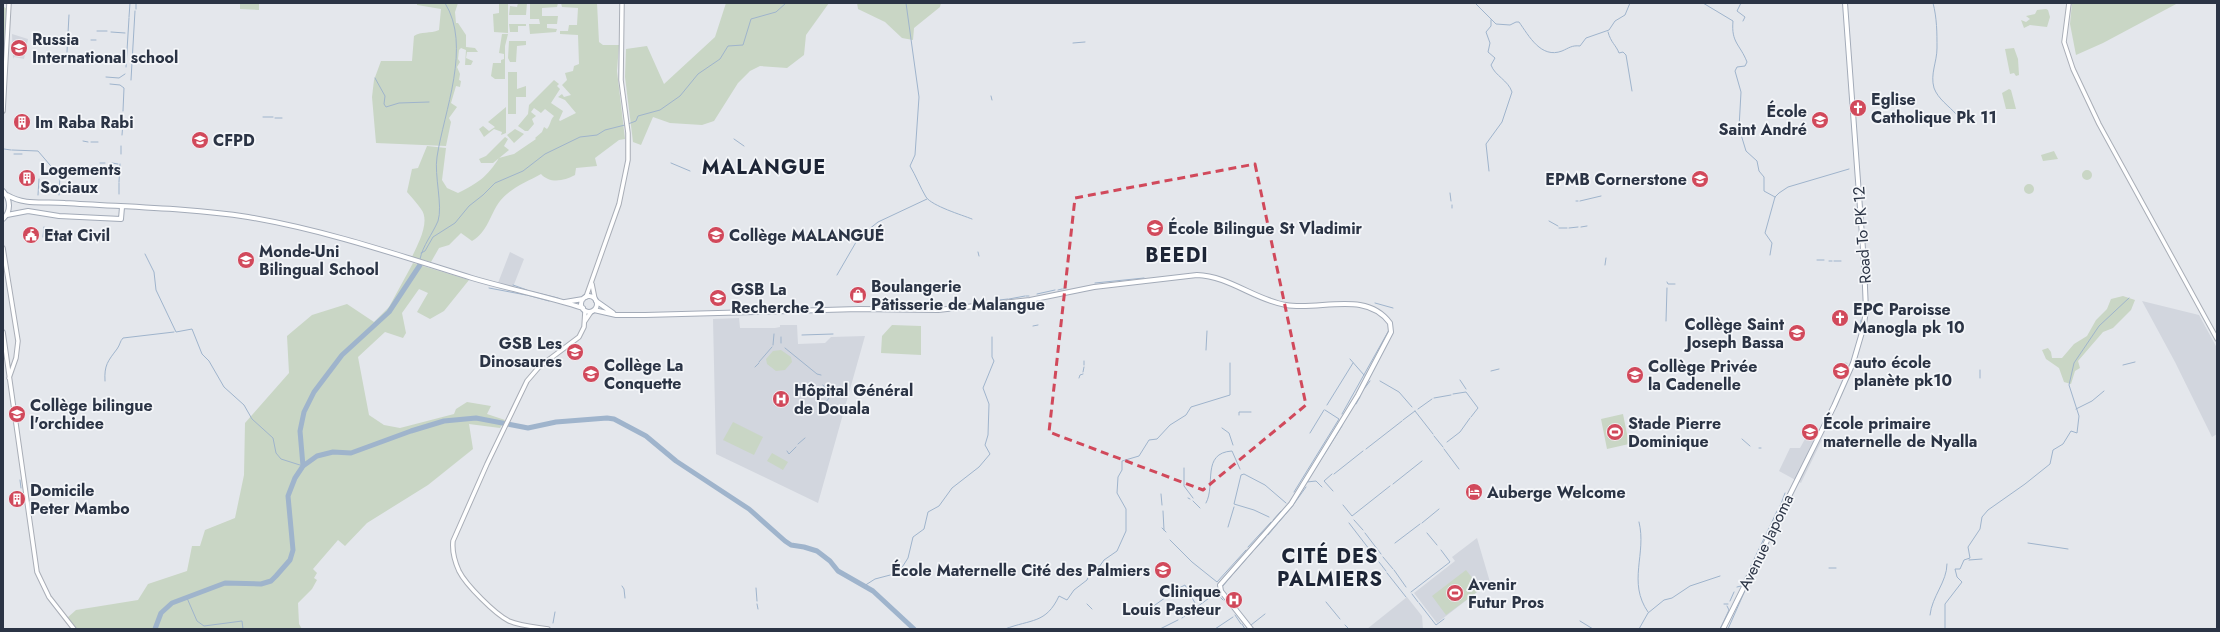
<svg xmlns="http://www.w3.org/2000/svg" width="2220" height="632" font-family="Jost,sans-serif">
<style>
.built{fill:#d2d6de}
.green{fill:#c9d6c5}
.lines{fill:none;stroke-linecap:round;stroke-linejoin:round}
.stream{stroke:#9fb4cc;stroke-width:1}
.river{stroke:#9fb4cc;stroke-width:5}
.secondary-casing{stroke:#a9aeb7;stroke-width:5.5}
.primary-casing{stroke:#a3abb8;stroke-width:6}
.secondary{stroke:#fff;stroke-width:3.5}
.primary{stroke:#fff;stroke-width:4}
.marked{fill:none;stroke:#d1495b;stroke-width:3;stroke-dasharray:8 5;stroke-linejoin:round}
.labels{text-anchor:middle;dominant-baseline:central;stroke-width:3.5;stroke-linejoin:round;paint-order:stroke}
.poi-label{font-size:16px;font-weight:bold;fill:#2b3445;stroke:#f4f6f9;text-anchor:start}
.street-label{font-size:16px;fill:#2b3445;stroke:#f4f6f9}
.district-label{font-size:20px;font-weight:bold;letter-spacing:1px;fill:#1d2536;stroke:#f4f6f9}
</style>
<rect width="100%" height="100%" fill="#e4e7ec"/>
<path class="built" d="M 12,34 L 28,39 L 24,59 L 14,57 L 13,59 Z
M 510,252 L 524,259 L 513,287 L 498,283 Z
M 2142,301 L 2199,315 L 2217,348 L 2217,434 L 2212,437 L 2175,362 Z
M 739,318 L 740,328 L 775,328 L 780,327 L 780,325 L 797,325 L 798,344 L 825,343 L 831,337 L 865,336 L 818,503 L 716,454 L 713,319 Z
M 1845,362 L 1848,363 L 1839,380 L 1835,377 L 1836,375 L 1839,377 L 1837,375 L 1839,369 L 1837,367 L 1838,364 L 1843,366 Z
M 1810,430 L 1813,431 L 1811,436 L 1822,440 L 1801,483 L 1779,471 L 1790,448 L 1800,448 Z
M 1477,538 L 1490,582 L 1437,623 L 1414,593 L 1455,561 L 1452,557 Z
M 1407,597 L 1422,616 L 1423,629 L 1367,629 Z"/>
<path class="green" d="M 240,3 L 259,3 L 259,10 L 240,9 Z
M 417,3 L 458,3 L 455,12 L 456,23 L 458,23 L 466,35 L 466,47 L 475,48 L 478,52 L 467,52 L 466,58 L 473,61 L 471,65 L 465,65 L 466,50 L 461,48 L 459,50 L 458,59 L 460,62 L 457,67 L 460,74 L 459,80 L 461,81 L 460,87 L 456,86 L 451,103 L 457,107 L 449,118 L 451,122 L 446,146 L 376,143 L 372,97 L 374,80 L 381,61 L 412,61 L 414,36 C 421,31 430,34 439,30 L 441,9 L 417,5 Z
M 499,3 L 508,4 L 508,33 L 494,32 L 493,14 L 499,13 Z
M 518,3 L 527,3 L 526,15 L 509,15 L 510,6 L 517,7 Z
M 530,3 L 558,3 L 557,7 L 542,8 L 542,16 L 558,16 L 557,24 L 547,24 L 547,28 L 557,29 L 556,32 L 530,34 L 529,24 L 540,24 L 539,19 L 530,19 Z
M 561,3 L 597,3 L 599,42 L 603,45 L 619,45 L 617,71 L 625,139 L 619,140 L 595,158 L 597,166 L 576,168 L 575,175 C 564,181 550,184 541,174 C 527,182 510,188 500,201 C 490,214 488,232 472,241 L 461,233 L 449,245 L 439,248 L 431,262 L 412,257 C 417,245 431,222 421,209 C 417,203 412,198 407,192 L 412,169 L 418,168 L 427,146 L 446,148 L 442,180 L 447,188 L 458,193 C 478,183 487,177 499,158 L 514,154 L 536,139 L 535,138 L 542,132 L 544,127 L 547,129 C 551,124 550,120 554,116 L 545,109 L 541,113 L 534,108 L 531,112 L 536,116 L 532,119 L 534,124 L 528,131 L 525,131 L 518,126 L 528,114 L 529,105 L 554,80 L 559,84 L 557,86 L 560,89 L 551,103 L 563,111 L 559,120 L 560,121 L 576,113 L 565,100 L 558,97 L 562,94 L 564,97 L 571,95 L 562,85 L 567,80 L 565,73 L 573,71 L 574,66 L 579,64 L 578,35 L 560,34 L 560,31 L 568,31 L 569,25 L 577,25 L 578,8 L 562,7 Z
M 726,3 L 829,3 L 806,35 L 804,55 L 787,68 L 760,66 L 750,71 L 738,83 L 714,121 L 702,125 L 670,123 L 653,117 L 641,145 L 633,142 L 625,77 L 626,49 L 647,46 L 664,84 L 715,37 Z
M 857,3 L 941,3 L 940,7 L 914,28 L 913,40 L 902,38 L 885,22 L 858,9 Z
M 2072,3 L 2178,3 L 2103,43 L 2076,55 L 2070,24 Z
M 3,6 L 8,10 L 5,63 L 3,65 Z
M 2046,9 L 2048,10 L 2050,17 L 2047,27 L 2030,25 L 2024,28 L 2021,20 L 2026,22 L 2030,19 L 2026,16 L 2035,14 L 2037,10 Z
M 509,24 L 526,24 L 526,26 L 518,26 L 518,32 L 510,32 Z
M 502,34 L 508,34 L 505,46 L 505,79 L 495,79 L 491,76 L 493,63 L 501,63 L 501,60 L 504,59 L 504,54 L 499,53 Z
M 509,41 L 526,41 L 526,45 L 517,46 L 516,62 L 510,62 L 508,58 Z
M 2014,48 L 2018,59 L 2019,75 L 2016,76 L 2014,73 L 2010,74 L 2005,49 Z
M 508,72 L 517,72 L 517,89 L 526,86 L 526,97 L 516,97 L 516,114 L 508,114 Z
M 2009,89 L 2011,90 L 2016,109 L 2006,109 L 2002,93 Z
M 506,107 L 506,133 L 501,135 L 502,132 L 494,129 L 484,137 L 479,129 L 483,126 L 489,131 L 495,127 L 488,122 Z
M 515,129 L 524,134 L 514,143 L 507,135 Z
M 505,137 L 508,139 L 504,146 L 509,150 L 493,163 L 481,163 L 479,159 L 486,156 Z
M 2054,151 L 2058,159 L 2043,161 L 2041,155 Z
M2082 175a5 5 0 1 1 10 0a5 5 0 1 1-10 0Z
M2024 189a5 5 0 1 1 10 0a5 5 0 1 1-10 0Z
M 413,263 L 469,280 L 444,311 L 430,319 L 417,312 L 428,293 L 419,289 L 402,313 L 406,333 L 403,338 L 385,332 L 358,357 L 369,415 L 384,425 L 400,428 L 454,414 L 456,409 L 467,402 L 491,406 L 487,414 L 505,420 L 500,428 L 469,424 L 473,449 L 428,485 L 367,523 L 345,546 L 338,540 L 313,569 L 317,573 L 314,578 L 317,580 L 312,589 L 298,603 L 299,624 L 302,629 L 77,629 L 67,618 L 76,610 L 138,600 L 148,584 L 187,571 L 192,546 L 200,546 L 205,530 L 235,518 L 244,475 L 245,423 L 289,373 L 287,336 L 312,315 L 347,304 L 374,322 L 389,307 Z
M 2123,296 L 2135,300 L 2131,310 L 2113,328 L 2103,332 L 2078,361 L 2080,368 L 2075,371 L 2071,384 L 2064,382 L 2059,368 L 2046,359 L 2042,350 L 2048,348 L 2051,352 L 2052,358 L 2062,358 L 2074,344 L 2087,336 L 2096,320 L 2107,309 L 2111,299 Z
M 892,325 L 921,326 L 921,355 L 881,353 L 882,336 Z
M 781,350 L 791,357 L 792,362 L 785,370 L 776,371 L 767,364 L 766,359 L 773,351 Z
M 1623,414 L 1629,444 L 1607,449 L 1601,419 Z
M 733,422 L 763,437 L 754,455 L 723,440 Z
M 772,453 L 788,462 L 783,470 L 767,461 Z
M 1466,570 L 1481,589 L 1446,615 L 1432,596 Z"/>
<g class="lines">
<path class="stream" d="M 906,3 L 919,97 L 915,155 L 910,166 C 916,176 920,187 926,197 C 932,206 962,215 972,219
M 1475,3 L 1496,24 L 1510,25 L 1516,22 L 1519,22 C 1529,36 1541,59 1562,51 C 1569,48 1572,45 1580,46 L 1586,38 L 1609,30 L 1615,21 L 1625,15 L 1630,3
M 1703,3 L 1733,21 C 1731,43 1740,44 1747,62 L 1745,66 L 1737,67 L 1735,71 L 1741,92 L 1739,128 L 1746,151 L 1757,161 L 1759,171 L 1764,177 L 1764,191 L 1775,197
M 1741,3 L 1737,11 L 1745,17 L 1743,21
M 1933,3 C 1937,18 1937,33 1937,48 C 1937,62 1930,74 1934,88 C 1938,99 1949,106 1956,114
M 136,9 L 136,3
M 129,17 L 130,3
M 97,31 L 107,31
M 111,32 L 125,33
M 1608,32 C 1611,43 1616,45 1619,53 L 1623,52 L 1626,55 L 1632,91
M 91,40 L 96,40
M 1073,43 L 1085,42
M 67,52 L 69,15
M 126,67 L 129,18
M 106,77 L 119,78 L 125,74
M 375,78 L 385,96 L 384,104 L 386,107 L 399,103 L 429,102
M 131,80 L 135,11
M 110,84 L 120,85 L 124,88 L 123,111
M 991,96 L 992,100
M 263,117 L 273,117
M 275,118 L 282,118
M 628,124 L 636,121 L 638,116 L 660,110 L 680,96 L 698,74 L 720,59 L 728,46 L 743,45 L 751,19 L 776,12 L 786,3
M 122,135 L 123,123
M 734,139 L 744,146
M 83,141 L 88,142
M 91,142 L 98,142
M 4,149 L 11,150
M 12,150 L 38,151 L 56,172
M 14,154 L 22,154
M 121,154 L 121,146
M 100,163 L 105,163
M 112,163 L 118,164
M 671,163 L 690,171
M 1489,171 L 1486,144 L 1502,122 L 1512,92 C 1508,80 1495,76 1491,65 L 1495,58 L 1488,52 L 1490,43 L 1486,32 L 1491,26 L 1491,20
M 57,173 L 60,176 L 59,195
M 119,182 L 120,164
M 1450,193 L 1451,201
M 119,194 L 119,183
M 38,195 L 39,179
M 1576,201 L 1578,201
M 1580,201 L 1601,196
M 1452,205 L 1452,208
M 1549,221 L 1558,226
M 1581,227 L 1587,226
M 1559,228 L 1567,228
M 1569,228 L 1578,227
M 43,237 L 44,227
M 978,252 L 979,256
M 421,253 L 425,251 L 433,237 L 455,223 L 469,206 L 483,195 L 495,183 L 523,171 L 545,154 L 580,137 L 597,135 L 605,130 L 625,125
M 145,254 L 154,272 L 156,290 L 176,332 L 192,329 L 202,354 L 209,361 L 224,387 L 244,405 L 252,419 L 273,438 L 276,453 L 281,459 L 303,466
M 1770,255 L 1772,243 L 1765,233 L 1775,197 L 1779,193 L 1788,187 L 1849,169
M 420,259 C 423,245 432,235 438,221 C 443,206 434,175 437,157 C 444,111 472,46 445,3
M 1817,260 L 1824,260
M 1829,261 L 1832,261
M 1834,261 L 1841,261
M 1605,265 L 1606,258
M 837,275 L 859,237 L 878,222 L 927,199
M 1667,282 L 1668,284 L 1675,284
M 1095,283 L 1144,278
M 513,285 L 527,290
M 489,288 L 526,295
M 1063,289 L 1066,288
M 1058,290 L 1062,289
M 533,292 L 558,298
M 1037,294 L 1055,290
M 527,295 L 549,301
M 1026,296 L 1029,296
M 1009,299 L 1025,296
M 999,300 L 1008,299
M 1375,303 L 1393,308
M 1666,321 L 1667,288
M 1033,326 L 1038,325
M 1860,332 L 1861,320
M 802,335 L 833,334
M 781,337 L 781,343
M 773,345 L 774,334
M 785,348 L 817,374 L 821,375
M 1206,350 L 1207,331
M 1350,359 L 1364,375
M 759,362 L 772,347
M 1084,365 L 1084,361
M 2123,365 L 2135,362
M 755,367 L 759,363
M 1980,370 L 1980,378
M 1491,371 L 1499,369
M 1083,372 L 1084,367
M 1850,374 L 1853,368
M 1079,378 L 1080,375 L 1083,374
M 1460,380 L 1466,389
M 105,381 C 104,365 108,361 117,349 C 120,345 120,341 123,338 L 174,332
M 1380,381 L 1399,392 L 1412,407
M 1364,389 L 1370,381
M 1453,394 L 1466,392 L 1478,408 L 1471,417
M 1434,398 L 1451,395
M 1356,404 L 1360,397
M 1327,405 L 1353,363
M 1418,409 L 1432,399
M 2076,409 L 2092,401 L 2104,391
M 820,410 L 829,398 L 828,393 L 823,385
M 1415,411 L 1433,434
M 1342,414 L 1389,330
M 1239,415 L 1239,412 L 1251,412
M 1403,420 L 1415,411
M 1222,428 L 1229,433 L 1233,445
M 1310,433 L 1324,410
M 1434,436 L 1443,447
M 1742,439 L 1750,446
M 1447,442 L 1460,432 L 1470,418
M 798,444 L 805,438
M 1759,448 L 1761,448
M 1366,449 L 1402,421
M 1444,449 L 1459,469
M 787,451 L 789,454 L 796,447
M 1184,468 L 1184,486 L 1193,498
M 1315,469 L 1342,426
M 1332,474 L 1324,481 L 1333,491
M 1334,474 L 1363,451
M 20,480 L 21,488
M 1307,482 L 1316,481 L 1322,487
M 1393,484 L 1422,461
M 1294,492 L 1339,419 L 1325,410
M 1161,494 L 1162,505
M 1188,498 L 1190,499
M 1193,501 L 1200,508
M 1206,503 C 1216,485 1201,453 1232,451 L 1240,469
M 1343,505 L 1352,516 L 1390,486
M 1291,508 L 1306,487
M 1779,509 L 1785,493
M 1163,511 L 1164,530
M 1269,517 L 1254,510 L 1234,504 L 1241,475 L 1244,474 L 1265,485 L 1286,503
M 1273,520 L 1281,511
M 1354,520 L 1363,530
M 1279,522 L 1290,509
M 1639,522 C 1647,554 1627,582 1648,612
M 1349,523 L 1376,558
M 1422,523 L 1439,509
M 1770,526 L 1777,511
M 1228,527 L 1234,507
M 1162,528 L 1166,532
M 1365,533 L 1381,554
M 1427,533 L 1437,545
M 1268,535 L 1278,523
M 1170,540 L 1192,562 L 1217,582 L 1246,550
M 1395,543 L 1420,524
M 2028,543 L 2068,549
M 1248,547 L 1271,522
M 1255,549 L 1266,537
M 1383,557 L 1393,569
M 1969,560 L 1982,559
M 1379,562 L 1386,571
M 1829,568 L 1836,568
M 1394,570 L 1406,587
M 1748,572 L 1769,528
M 1234,573 L 1253,551
M 1387,573 L 1406,597
M 1750,579 L 1754,572
M 622,586 L 624,589 L 625,598
M 864,586 L 875,579 L 894,574 L 901,569 L 908,558 L 913,537 L 924,529 L 928,512 L 939,506 L 952,488 L 979,467 L 990,454 L 985,445 L 988,435 L 989,404 L 983,388 L 994,361 L 992,357 L 992,337
M 1222,587 L 1232,575
M 1737,587 L 1741,586 L 1746,576
M 756,588 L 757,601
M 1177,589 L 1185,585 L 1195,603
M 1411,592 L 1450,562 L 1441,550
M 1412,594 L 1418,602
M 187,598 L 197,621 L 204,626 L 242,621 L 243,629
M 1730,601 L 1734,592
M 1326,602 L 1340,619
M 1419,603 L 1436,625 L 1444,619
M 757,604 L 758,609
M 1087,604 L 1092,609
M 1724,604 L 1728,604
M 1238,610 L 1243,616
M 1141,615 L 1176,590
M 1235,615 L 1241,624
M 1930,615 C 1932,596 1947,582 1947,564
M 1182,618 L 1216,593 L 1223,600
M 1580,621 L 1593,629
M 553,623 L 555,612
M 1242,624 L 1245,629
M 1251,625 L 1265,614
M 1345,625 L 1349,629
M 1005,629 C 1031,619 1046,624 1059,596 L 1067,600 L 1074,590 L 1087,580 L 1092,567 L 1099,567 L 1104,560 L 1117,551 L 1126,531 L 1126,509 L 1117,493 L 1118,477 L 1122,470 L 1122,461 L 1139,456 L 1149,440 L 1157,439 L 1170,425 L 1186,415 L 1191,407 L 1230,395 L 1230,363
M 1160,629 L 1178,620
M 1215,629 L 1233,617
M 1639,629 L 1648,613 L 1664,600 L 1672,598 L 1690,586 L 1720,576
M 1720,629 L 1729,610 L 1727,606
M 1728,629 L 1747,586
M 1945,629 L 1945,604 L 1962,582 L 1957,577 L 1955,569 L 1960,569 L 1964,560 L 1970,558 L 1968,547 L 1980,529 L 1982,517 L 1988,510 L 2025,484 L 2050,464 L 2053,450 L 2063,444 L 2071,431 L 2077,433 L 2079,416 L 2069,385 L 2074,363 L 2099,326 L 2129,298"/>
<path class="river" d="M 303,466 L 300,431 L 304,412 L 314,392 L 342,355 L 389,312 L 420,265
M 155,629 L 161,613 L 172,603 L 225,583 L 261,584 L 271,581 L 276,576 L 290,560 L 293,550 L 288,496 L 295,478 L 303,466 L 317,456 L 333,452 L 351,453 L 411,431 L 444,421 L 476,418 L 528,428 L 556,422 L 607,418 L 614,419 L 646,436 L 676,461 L 749,509 L 785,541 L 791,545 L 804,547 L 817,551 L 830,561 L 838,571 L 873,591 L 914,629"/>
<g class="secondary-casing">
<path id="secondary" d="M 2069,3 L 2064,42 L 2073,69 L 2099,124 L 2217,339
M 3,111 L 9,3
M 3,248 L 18,341 L 16,358 L 9,378
M 592,284 L 595,299
M 586,297 L 619,204 L 628,160 L 628,133 L 621,80 L 622,3
M 585,321 L 591,312
M 3,332 L 37,572 L 49,597 L 74,629
M 548,629 C 536,627 521,626 509,621 C 495,614 466,585 459,571 C 455,562 452,550 453,541 L 487,464 L 527,381 L 539,367 L 579,337 L 584,327 L 585,311"/>
</g>
<g class="primary-casing">
<path id="primary" d="M 3,191 C 11,200 11,211 3,219
M 7,195 C 26,206 43,201 65,203 C 126,207 188,208 248,217 C 325,230 398,255 472,278 C 509,289 546,296 583,308
M 7,215 L 28,211 L 59,216 L 121,219 L 122,207
M581 304a8 8 0 1 1 16 0a8 8 0 1 1-16 0Z
M 596,301 L 613,313
M 565,302 L 583,299
M 594,310 L 616,315 L 645,315 L 859,309 L 938,310 L 1030,300 L 1094,287 L 1197,275 C 1229,276 1255,300 1286,305 C 1320,311 1366,290 1390,323 L 1391,332 L 1358,395 L 1291,504 L 1220,585 L 1221,591 L 1251,629
M 1723,629 L 1834,406 L 1853,363 L 1863,329 L 1866,311 L 1864,263 L 1845,3"/>
</g>
<use href="#secondary" class="secondary"/>
<use href="#primary" class="primary"/>
</g>
<path class="marked" d="M 1255,164 L 1306,405 L 1203,490 L 1049,432 L 1075,198 Z"/>
<defs>
<g id="school-disc" transform="scale(0.9)"><circle r="9.5" fill="#d1495b" stroke="#f4f6f9"/><path d="M0-5L7-2L0 1L-7-2ZM-4 1L0 2.5L4 1V4Q0 6-4 4Z" fill="#fff"/></g>
<g id="church-disc" transform="scale(0.9)"><circle r="9.5" fill="#d1495b" stroke="#f4f6f9"/><path d="M-1.2-6h2.4v3.5h3.3v2.4h-3.3V6h-2.4V-.1h-3.3v-2.4h3.3Z" fill="#fff"/></g>
<g id="building-disc" transform="scale(0.9)"><circle r="9.5" fill="#d1495b" stroke="#f4f6f9"/><path d="M-4-6H4V6H1V3H-1V6H-4ZM-2.5-4.3h1.7v1.8h-1.7ZM.8-4.3h1.7v1.8H.8ZM-2.5-1h1.7V.8h-1.7ZM.8-1h1.7V.8H.8Z" fill="#fff"/></g>
<g id="civic-disc" transform="scale(0.9)"><circle r="9.5" fill="#d1495b" stroke="#f4f6f9"/><path d="M-.6-6.5H3V-4.5H.6V-3L4-1V1h2V6H-6V1h2V-1L-.6-3ZM-1.2 2.5V6h2.4V2.5Z" fill="#fff"/></g>
<g id="shop-disc" transform="scale(0.9)"><circle r="9.5" fill="#d1495b" stroke="#f4f6f9"/><path d="M-5-2.5h2.3a2.7 3.5 0 0 1 5.4 0H5L5.5 6h-11ZM-1.5-2.5h3a1.5 2.3 0 0 0-3 0Z" fill="#fff"/></g>
<g id="hospital-disc" transform="scale(0.9)"><circle r="9.5" fill="#d1495b" stroke="#f4f6f9"/><path d="M-5-5h3v3.5h4V-5h3V5h-3V1.5h-4V5h-3Z" fill="#fff"/></g>
<g id="stadium-disc" transform="scale(0.9)"><circle r="9.5" fill="#d1495b" stroke="#f4f6f9"/><path d="M0-5a6.5 5 0 1 0 0 10a6.5 5 0 1 0 0-10ZM-3.5-1.8h7v3.6h-7Z" fill="#fff"/></g>
<g id="hotel-disc" transform="scale(0.9)"><circle r="9.5" fill="#d1495b" stroke="#f4f6f9"/><path d="M-6-4.5h1.5V1H6V5H4.5V3h-9V5H-6ZM-4 0a1.8 1.8 0 1 1 3.6 0ZM.5 0V-2.5h3Q6-2.5 6 0Z" fill="#fff"/></g>
</defs>
<g fill-rule="evenodd">
<use href="#school-disc" x="19" y="48"/>
<use href="#church-disc" x="1858" y="108"/>
<use href="#school-disc" x="1820" y="120"/>
<use href="#building-disc" x="22" y="122"/>
<use href="#school-disc" x="200" y="140"/>
<use href="#building-disc" x="27" y="178"/>
<use href="#school-disc" x="1700" y="179"/>
<use href="#school-disc" x="1155" y="228"/>
<use href="#civic-disc" x="31" y="235"/>
<use href="#school-disc" x="716" y="235"/>
<use href="#school-disc" x="246" y="260"/>
<use href="#shop-disc" x="858" y="295"/>
<use href="#school-disc" x="718" y="298"/>
<use href="#church-disc" x="1840" y="318"/>
<use href="#school-disc" x="1797" y="333"/>
<use href="#school-disc" x="575" y="352"/>
<use href="#school-disc" x="1841" y="371"/>
<use href="#school-disc" x="591" y="374"/>
<use href="#school-disc" x="1635" y="375"/>
<use href="#hospital-disc" x="781" y="399"/>
<use href="#school-disc" x="17" y="414"/>
<use href="#stadium-disc" x="1615" y="432"/>
<use href="#school-disc" x="1810" y="432"/>
<use href="#hotel-disc" x="1474" y="492"/>
<use href="#building-disc" x="17" y="499"/>
<use href="#school-disc" x="1163" y="570"/>
<use href="#stadium-disc" x="1455" y="593"/>
<use href="#hospital-disc" x="1234" y="600"/>
</g>
<g class="labels">
<g class="poi-label">
<text x="32" y="39">Russia<tspan x="32" dy="18">International school</tspan></text>
<text x="1871" y="99">Eglise<tspan x="1871" dy="18">Catholique Pk 11</tspan></text>
<text x="1807" y="111" text-anchor="end">École<tspan x="1807" dy="18">Saint André</tspan></text>
<text x="35" y="122">Im Raba Rabi</text>
<text x="213" y="140">CFPD</text>
<text x="40" y="169">Logements<tspan x="40" dy="18">Sociaux</tspan></text>
<text x="1687" y="179" text-anchor="end">EPMB Cornerstone</text>
<text x="1168" y="228">École Bilingue St Vladimir</text>
<text x="44" y="235">Etat Civil</text>
<text x="729" y="235">Collège MALANGUÉ</text>
<text x="259" y="251">Monde-Uni<tspan x="259" dy="18">Bilingual School</tspan></text>
<text x="871" y="286">Boulangerie<tspan x="871" dy="18">Pâtisserie de Malangue</tspan></text>
<text x="731" y="289">GSB La<tspan x="731" dy="18">Recherche 2</tspan></text>
<text x="1853" y="309">EPC Paroisse<tspan x="1853" dy="18">Manogla pk 10</tspan></text>
<text x="1784" y="324" text-anchor="end">Collège Saint<tspan x="1784" dy="18">Joseph Bassa</tspan></text>
<text x="562" y="343" text-anchor="end">GSB Les<tspan x="562" dy="18">Dinosaures</tspan></text>
<text x="1854" y="362">auto école<tspan x="1854" dy="18">planète pk10</tspan></text>
<text x="604" y="365">Collège La<tspan x="604" dy="18">Conquette</tspan></text>
<text x="1648" y="366">Collège Privée<tspan x="1648" dy="18">la Cadenelle</tspan></text>
<text x="794" y="390">Hôpital Général<tspan x="794" dy="18">de Douala</tspan></text>
<text x="30" y="405">Collège bilingue<tspan x="30" dy="18">l'orchidee</tspan></text>
<text x="1628" y="423">Stade Pierre<tspan x="1628" dy="18">Dominique</tspan></text>
<text x="1823" y="423">École primaire<tspan x="1823" dy="18">maternelle de Nyalla</tspan></text>
<text x="30" y="490">Domicile<tspan x="30" dy="18">Peter Mambo</tspan></text>
<text x="1487" y="492">Auberge Welcome</text>
<text x="1150" y="570" text-anchor="end">École Maternelle Cité des Palmiers</text>
<text x="1468" y="584">Avenir<tspan x="1468" dy="18">Futur Pros</tspan></text>
<text x="1221" y="591" text-anchor="end">Clinique<tspan x="1221" dy="18">Louis Pasteur</tspan></text>
</g>
<g class="street-label">
<text transform="translate(1862 235) rotate(-94)">Road To PK 12</text>
<text transform="translate(1766 542) rotate(-64)">Avenue Japoma</text>
</g>
<g class="district-label">
<text x="764" y="167">MALANGUE</text>
<text x="1177" y="255">BEEDI</text>
<text x="1330" y="556">CITÉ DES<tspan x="1330" dy="23">PALMIERS</tspan></text>
</g>
</g>
<rect width="2220" height="632" fill="none" stroke="#2b3445" stroke-width="8"/>
</svg>
